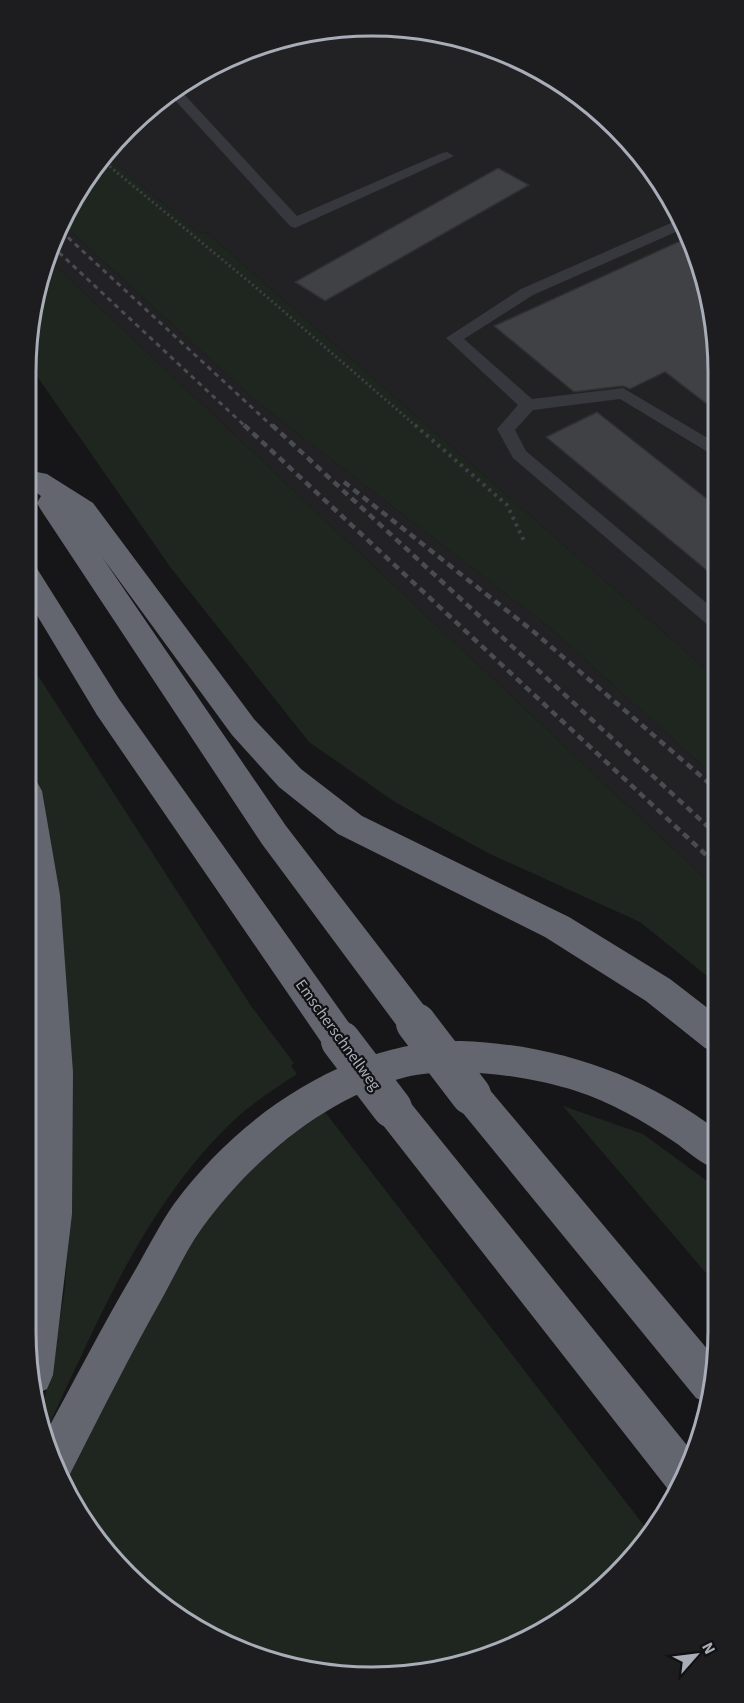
<svg xmlns="http://www.w3.org/2000/svg" width="744" height="1703" font-family="'Source Sans 3',sans-serif">
<style>
.built{fill:#222225}
.green{fill:#1e261f}
.building{fill:#404145;stroke:#303034;stroke-width:1.5}
.lines{fill:none;stroke-linecap:round;stroke-linejoin:round}
.path-far1{stroke:#3d3f44;stroke-width:3;stroke-dasharray:2 3;stroke-linecap:butt}
.path{stroke:#3d3f44;stroke-width:4;stroke-dasharray:3 4.5;stroke-linecap:butt}
.lane{fill:#37383d;fill-rule:evenodd}
.highway{fill:#63666e;fill-rule:evenodd}
.rail-far1{stroke:#4a4c52;stroke-width:3;stroke-dasharray:5 4.5;stroke-linecap:butt}
.rail{stroke:#4a4c52;stroke-width:4.5;stroke-dasharray:7 5;stroke-linecap:butt}
.highway-bridge{stroke:#63666e;stroke-width:40}
.labels{text-anchor:middle;dominant-baseline:central;stroke-width:4.5;stroke-linejoin:round;paint-order:stroke}
.street-label{font-size:16px;fill:#a8adb8;stroke:#111113}
.rim{fill:none;stroke:#a8adb8;stroke-width:3}
</style>
<rect width="100%" height="100%" fill="#161618"/>
<path class="built" d="M 350,26 L 484,44 L 583,97 L 647,161 L 692,239 L 715,326 L 717,679 L 206,232 L 199,233 L 105,155 L 112,143 L 219,61 Z
M 64,225 L 257,402 L 549,627 L 717,779 L 717,890 L 46,257 Z"/>
<path class="green" d="M 105,155 L 199,233 L 206,232 L 717,679 L 717,779 L 549,627 L 257,402 L 64,225 Z
M 46,257 L 717,890 L 717,984 L 640,922 L 488,853 L 395,802 L 309,742 L 171,568 L 27,362 Z
M 26,657 L 251,1006 L 294,1063 L 291,1066 L 297,1074 C 274,1089 251,1104 231,1123 C 142,1209 95,1328 43,1438 L 40,1416 L 52,1366 L 65,1288 L 72,1189 L 48,831 L 26,726 Z
M 563,1106 L 643,1134 L 718,1189 L 718,1287 Z
M 325,1112 L 649,1532 L 633,1559 L 545,1631 L 418,1674 L 305,1671 L 199,1631 L 111,1559 L 66,1480 C 113,1381 165,1261 239,1180 C 263,1152 294,1133 325,1112 Z"/>
<path class="building" d="M 498,168 L 529,185 L 325,301 L 295,282 Z
M 680,241 L 695,252 L 715,326 L 716,411 L 665,372 L 630,389 L 623,386 L 574,392 L 494,326 Z
M 597,412 L 716,506 L 716,578 L 546,437 Z"/>
<g class="lines">
<path class="path-far1" d="M 102,160 L 259,290 L 417,427"/>
<path class="path" d="M 415,425 L 507,505 L 525,543"/>
<path class="lane" d="M 181,91 L 297,216 L 442,153 L 447,152 L 454,156 L 295,228 L 290,226 L 172,97 Z
M 682,221 L 687,230 L 678,231 L 533,295 L 464,339 L 532,399 L 623,388 L 716,443 L 716,457 L 620,399 L 533,410 L 515,430 L 526,451 L 716,611 L 716,628 L 709,626 L 513,458 L 497,429 L 518,405 L 446,338 L 521,289 L 671,223 Z"/>
<path class="highway" d="M 37,472 L 47,474 L 93,503 L 254,719 L 301,769 L 362,816 L 569,917 L 670,979 L 718,1016 L 718,1053 L 705,1048 L 646,1001 L 545,937 L 338,834 L 279,787 L 232,735 L 102,557 L 286,826 L 429,1012 L 434,1023 L 429,1034 L 416,1038 L 403,1034 L 262,844 L 41,510 L 37,503 L 41,496 L 26,485 L 27,474 Z
M 26,564 L 36,567 L 119,699 L 354,1030 L 359,1041 L 354,1052 L 341,1057 L 328,1052 L 97,715 L 26,597 Z
M 26,778 L 37,782 L 42,791 L 60,895 L 73,1072 L 72,1214 L 53,1375 L 47,1389 L 36,1394 L 26,1331 L 26,1278 L 34,1214 L 37,1072 L 26,891 Z
M 461,1041 C 554,1044 643,1074 718,1131 L 718,1170 C 700,1164 688,1151 673,1141 C 643,1121 611,1102 576,1091 C 528,1076 456,1065 406,1077 C 324,1098 251,1161 202,1228 C 187,1249 176,1273 164,1295 C 130,1355 100,1415 69,1476 L 64,1478 L 43,1438 C 74,1381 104,1323 137,1267 C 149,1246 160,1224 174,1204 C 239,1115 348,1040 461,1041 Z
M 471,1079 L 484,1083 L 714,1357 L 707,1403 L 696,1398 L 458,1107 L 453,1095 L 458,1083 Z
M 392,1091 L 405,1096 L 694,1454 L 673,1490 L 667,1488 L 379,1120 L 374,1108 L 379,1096 Z"/>
<path class="rail-far1" d="M 61,231 L 273,427
M 52,246 L 246,427"/>
<path class="rail" d="M 244,425 L 717,865
M 272,425 L 717,835
M 344,482 L 534,632 L 717,790"/>
<path class="highway-bridge" d="M 416,1023 L 471,1095
M 341,1041 L 392,1108"/>
</g>
<g class="labels">
<g class="street-label">
<text transform="translate(338 1035) rotate(54)">Emscherschnellweg</text>
</g>
</g>
<path d="M0 0H744V1703H0ZM372 36H372A336 336 0 0 1 708 372V1331A336 336 0 0 1 372 1667H372A336 336 0 0 1 36 1331V372A336 336 0 0 1 372 36Z" fill="#1d1d20" fill-rule="evenodd"/>
<path class="rim" d="M372 36H372A336 336 0 0 1 708 372V1331A336 336 0 0 1 372 1667H372A336 336 0 0 1 36 1331V372A336 336 0 0 1 372 36Z"/>
<g transform="translate(696 1655) rotate(62)" stroke="#111113" stroke-width="4.5" paint-order="stroke">
<path d="M0-4.5L10 22L0 15L-10 22Z" fill="#a8adb8"/>
<text y="-9" font-size="16" font-weight="bold" text-anchor="middle" fill="#a8adb8">N</text>
</g>
</svg>
